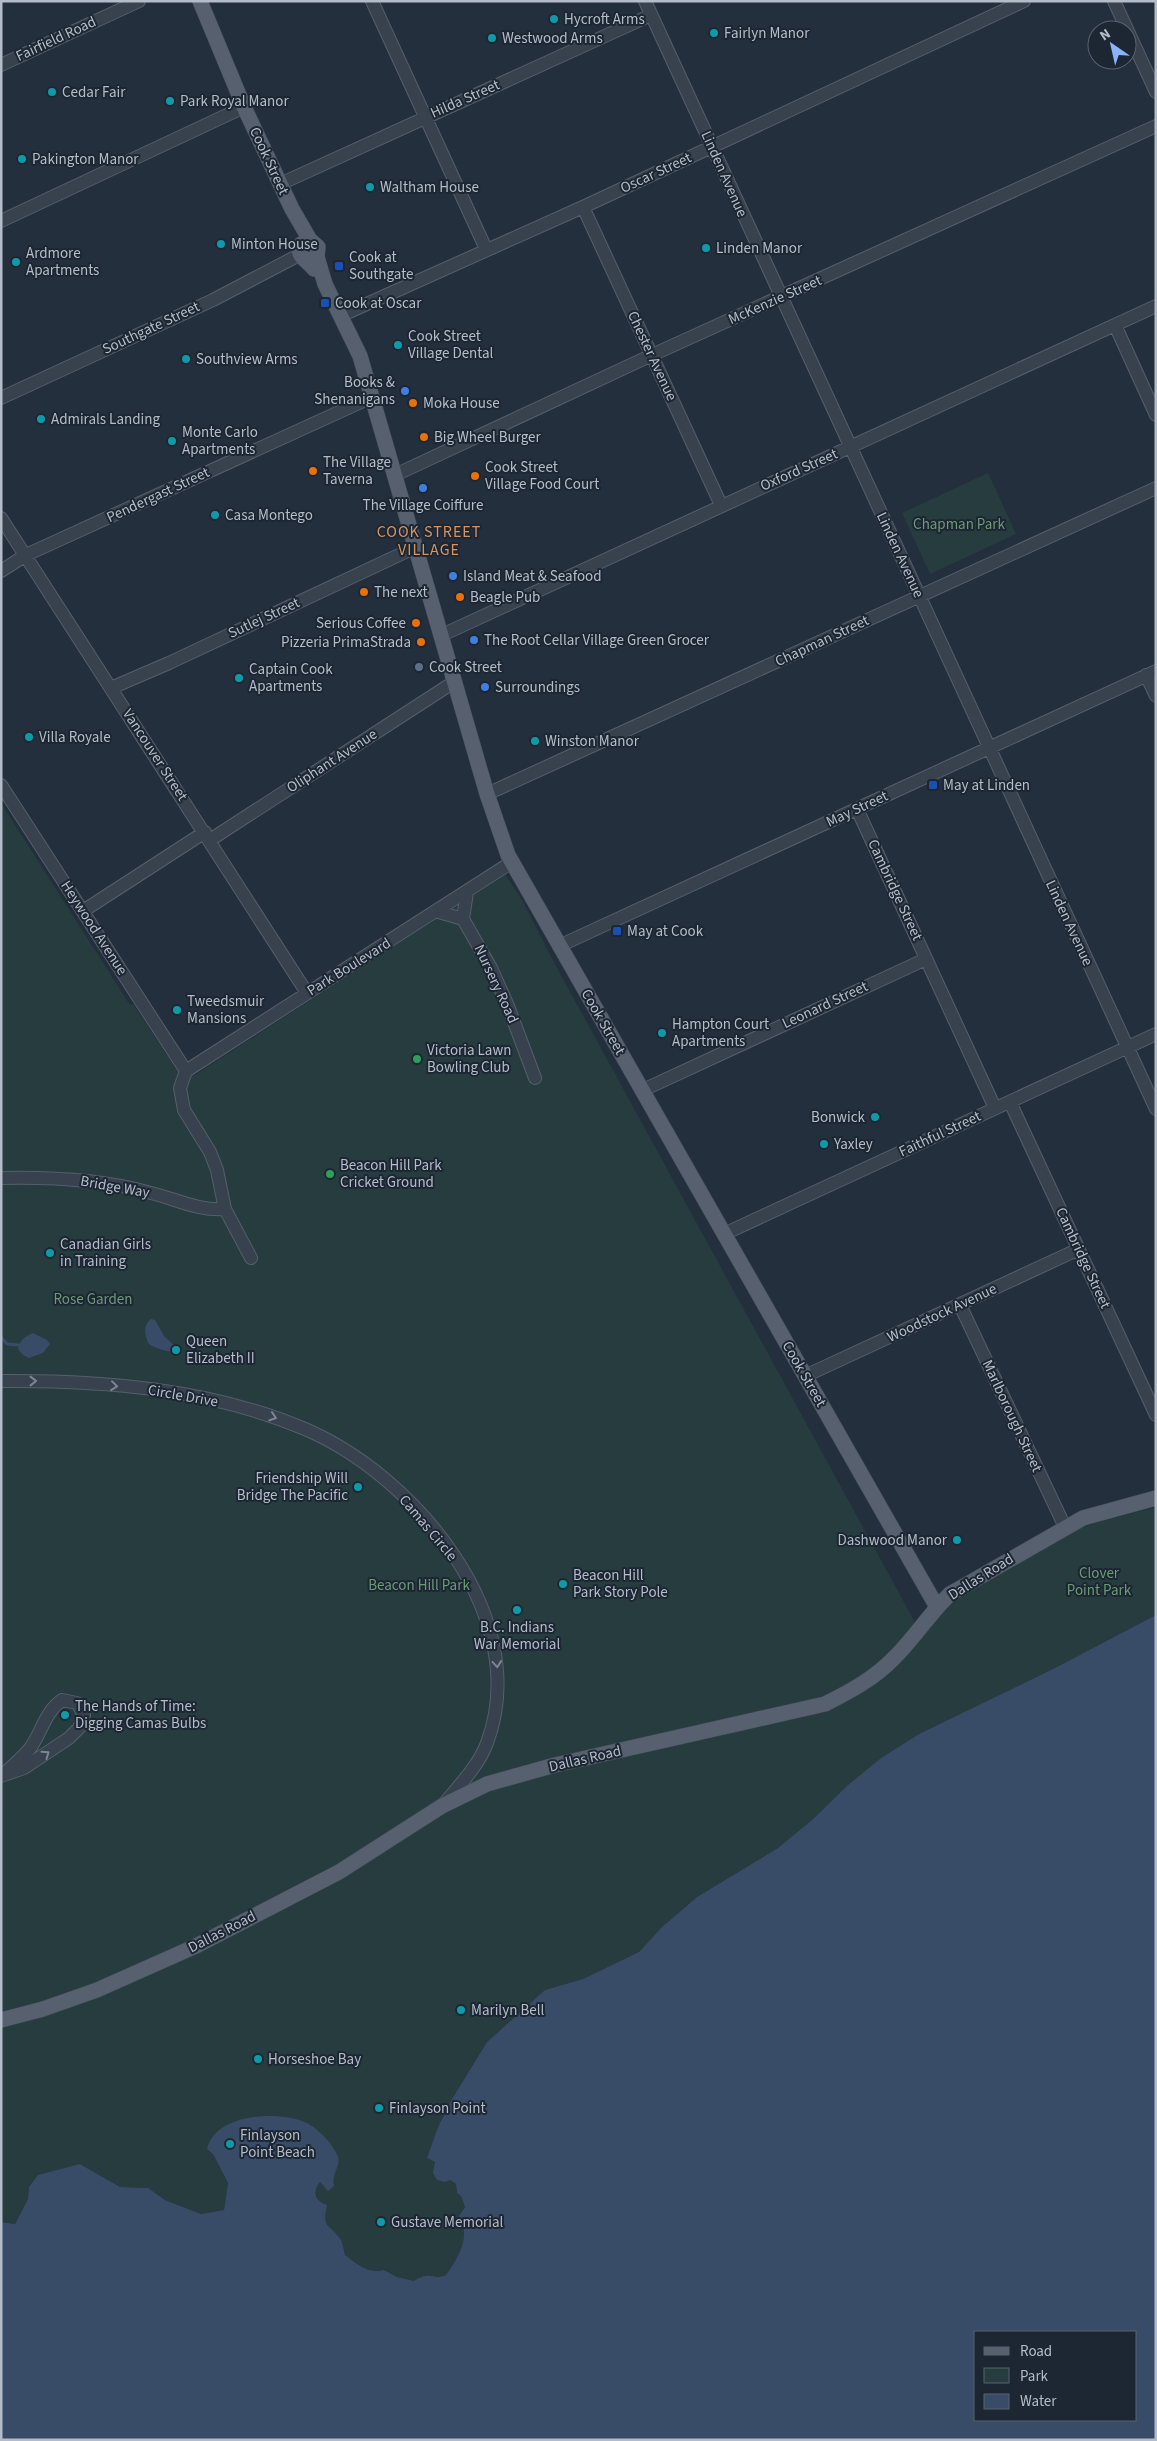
<svg xmlns="http://www.w3.org/2000/svg" width="1157" height="2441" font-family="'Source Sans 3',sans-serif">
<style>
.green{fill:#263c3f}
.water{fill:#394c67;fill-rule:evenodd}
.lines{fill:none;stroke-linecap:round;stroke-linejoin:round}
.stream{stroke:#394c67;stroke-width:3}
.minor-casing{stroke:#565f6c;stroke-width:14}
.major-casing{stroke:#414a57;stroke-width:16}
.minor{stroke:#38414e;stroke-width:12}
.major{stroke:#56606e;stroke-width:15}
.oneway{stroke:#7c8592}
.culture-dot{fill:#0f9aa8;stroke:#1d2633;stroke-width:2}
.transit-dot{fill:#1a4fb4;stroke:#1d2633;stroke-width:2}
.shop-dot{fill:#3f7fe0;stroke:#1d2633;stroke-width:2}
.food-dot{fill:#e8710a;stroke:#1d2633;stroke-width:2}
.service-dot{fill:#5c6f8a;stroke:#1d2633;stroke-width:2}
.leisure-dot{fill:#2e9e5b;stroke:#1d2633;stroke-width:2}
.labels{text-anchor:middle;dominant-baseline:central;stroke-width:4;stroke-linejoin:round;paint-order:stroke}
.poi-label{font-size:15px;fill:#b4bcc9;stroke:#1d2633;text-anchor:start}
.street-label{font-size:15px;fill:#b4bcc9;stroke:#1d2633}
.park-label{font-size:15px;fill:#6b9a76;stroke:#1d2633}
.neighbourhood-label{font-size:16px;letter-spacing:1px;fill:#d59563;stroke:#1d2633}
</style>
<rect width="100%" height="100%" fill="#242f3e"/>
<path class="green" d="M 988,473 L 1016,534 L 930,574 L 902,513 Z
M 1,803 L 130,1005 L 133,1004 L 180,1075 L 195,1075 L 505,874 L 522,900 L 556,966 L 922,1635 L 950,1604 L 964,1594 L 1085,1526 L 1156,1507 L 1156,1615 L 1051,1670 L 919,1734 L 881,1758 L 848,1785 L 812,1820 L 778,1848 L 697,1897 L 662,1927 L 639,1952 L 583,1979 L 545,1990 L 487,2042 L 452,2099 L 438,2127 L 427,2158 L 435,2162 L 435,2170 L 456,2184 L 457,2192 L 461,2196 L 465,2207 L 459,2216 C 471,2239 459,2256 446,2275 C 433,2281 429,2271 414,2281 L 397,2277 L 384,2270 C 368,2274 357,2265 345,2255 C 344,2250 343,2243 340,2239 C 332,2228 322,2227 326,2211 C 319,2200 311,2194 320,2181 L 324,2185 L 335,2172 L 326,2139 L 309,2124 L 213,2154 L 228,2183 L 224,2210 L 201,2214 L 165,2200 L 148,2188 L 120,2187 L 80,2164 L 29,2187 L 28,2199 L 15,2224 L 1,2222 Z"/>
<path class="water" d="M 151,1319 L 155,1320 L 164,1336 L 177,1348 L 174,1352 C 167,1352 155,1348 149,1344 C 145,1336 142,1326 151,1319 Z
M 33,1333 L 47,1340 L 50,1344 L 43,1353 L 29,1358 L 23,1355 L 18,1349 C 20,1340 24,1337 33,1333 Z
M 1156,1615 L 1156,2440 L 1,2440 L 1,2222 L 15,2224 L 28,2199 L 29,2187 L 38,2175 L 80,2164 L 120,2187 L 148,2188 L 165,2200 L 201,2214 L 224,2210 L 228,2183 L 213,2154 L 207,2149 C 215,2113 279,2110 307,2123 C 320,2130 333,2144 338,2157 C 341,2166 331,2174 334,2186 L 328,2191 L 320,2182 C 312,2192 315,2201 327,2205 C 322,2230 329,2222 341,2240 C 343,2244 344,2251 345,2255 C 358,2265 368,2274 384,2270 L 397,2277 L 414,2281 C 431,2270 433,2281 446,2275 C 459,2256 471,2238 459,2216 L 465,2207 L 461,2196 L 457,2193 L 456,2184 L 450,2180 L 445,2182 L 437,2180 L 433,2173 L 435,2162 L 427,2158 L 438,2127 L 452,2099 L 487,2042 L 545,1990 L 583,1979 L 639,1952 L 662,1927 L 697,1897 L 778,1848 L 812,1820 L 848,1785 L 881,1758 L 919,1734 L 1051,1670 ZM 976,2332 L 1136,2332 L 1136,2420 L 976,2420 Z"/>
<g class="lines">
<path class="stream" d="M 1,1337 L 7,1344 L 19,1345"/>
<g class="minor-casing">
<path id="minor" d="M 372,1 L 486,249
M 645,1 L 1156,1109
M 1114,1 L 1156,92
M 1,65 L 139,1
M 280,184 L 651,15
M 583,207 L 721,505
M 1,221 L 244,107
M 340,316 L 583,207 L 1024,1
M 1115,325 L 1156,415
M 1,398 L 213,300 L 299,255
M 395,475 L 652,355 L 1156,126
M 1,518 L 307,993
M 1,571 L 26,555 L 372,397
M 442,635 L 1156,306
M 1146,675 L 1156,696
M 111,688 L 169,663 L 416,547
M 1,785 L 186,1071
M 487,794 L 1156,488
M 857,809 L 995,1108
M 210,840 L 454,682
M 467,892 L 463,919 L 491,968 L 508,1006 L 535,1078
M 83,911 L 205,832
M 435,911 L 463,919
M 559,946 L 1156,671
M 186,1071 L 512,862
M 186,1071 L 180,1088 L 184,1110 L 210,1152 L 217,1170 L 225,1209 L 251,1258
M 643,1090 L 926,959
M 1010,1102 L 1156,1415
M 1,1178 C 50,1177 100,1179 147,1192 C 174,1198 197,1211 225,1209
M 724,1234 L 1156,1034
M 960,1305 L 1065,1527
M 805,1376 L 1079,1249
M 1,1381 C 103,1380 211,1389 305,1429 C 415,1476 534,1618 487,1743 C 478,1767 459,1785 444,1804
M 1,1776 L 24,1768 L 69,1738 L 79,1728 L 84,1715 L 77,1703 L 62,1700 C 45,1712 42,1731 31,1747 C 24,1757 12,1766 3,1775"/>
</g>
<g class="major-casing">
<path id="major" d="M 200,1 L 244,107 L 292,209 L 310,240 L 318,247 L 317,257 L 309,260
M 310,240 L 301,244 C 295,256 307,260 314,269
M 317,257 L 325,284 L 360,356 L 487,794 L 508,855 L 937,1607
M 1,2020 L 43,2009 L 97,1990 L 196,1946 L 339,1872 L 442,1806 L 487,1784 L 555,1765 L 825,1704 C 851,1691 875,1678 895,1657 C 915,1637 930,1613 950,1594 L 1083,1518 L 1156,1498"/>
</g>
<use href="#minor" class="minor"/>
<use href="#major" class="major"/>
</g>
<defs><path id="oneway-chevron" d="M-2-3.5L2.5 0L-2 3.5" fill="none" stroke-width="1.6" stroke-linecap="round" stroke-linejoin="round" transform="scale(1.25)"/></defs>
<g class="oneway">
<use href="#oneway-chevron" transform="translate(33 1381)"/>
<use href="#oneway-chevron" transform="translate(114 1386) rotate(6)"/>
<use href="#oneway-chevron" transform="translate(273 1417) rotate(18)"/>
<use href="#oneway-chevron" transform="translate(497 1664) rotate(85)"/>
<use href="#oneway-chevron" transform="translate(46 1754) rotate(-35)"/>
</g>
<g class="culture-dot">
<circle cx="554" cy="19" r="5"/>
<circle cx="714" cy="33" r="5"/>
<circle cx="492" cy="38" r="5"/>
<circle cx="52" cy="92" r="5"/>
<circle cx="170" cy="101" r="5"/>
<circle cx="22" cy="159" r="5"/>
<circle cx="370" cy="187" r="5"/>
<circle cx="221" cy="244" r="5"/>
<circle cx="706" cy="248" r="5"/>
<circle cx="16" cy="262" r="5"/>
<circle cx="398" cy="345" r="5"/>
<circle cx="186" cy="359" r="5"/>
<circle cx="41" cy="419" r="5"/>
<circle cx="172" cy="441" r="5"/>
<circle cx="215" cy="515" r="5"/>
<circle cx="239" cy="678" r="5"/>
<circle cx="29" cy="737" r="5"/>
<circle cx="535" cy="741" r="5"/>
<circle cx="177" cy="1010" r="5"/>
<circle cx="662" cy="1033" r="5"/>
<circle cx="875" cy="1117" r="5"/>
<circle cx="824" cy="1144" r="5"/>
<circle cx="50" cy="1253" r="5"/>
<circle cx="176" cy="1350" r="5"/>
<circle cx="358" cy="1487" r="5"/>
<circle cx="957" cy="1540" r="5"/>
<circle cx="563" cy="1584" r="5"/>
<circle cx="517" cy="1610" r="5"/>
<circle cx="65" cy="1715" r="5"/>
<circle cx="461" cy="2010" r="5"/>
<circle cx="258" cy="2059" r="5"/>
<circle cx="379" cy="2108" r="5"/>
<circle cx="230" cy="2144" r="5"/>
<circle cx="381" cy="2222" r="5"/>
</g>
<g class="transit-dot">
<rect x="334" y="261" width="10" height="10" rx="2.5"/>
<rect x="320" y="298" width="10" height="10" rx="2.5"/>
<rect x="928" y="780" width="10" height="10" rx="2.5"/>
<rect x="612" y="926" width="10" height="10" rx="2.5"/>
</g>
<g class="shop-dot">
<circle cx="405" cy="391" r="5"/>
<circle cx="423" cy="488" r="5"/>
<circle cx="453" cy="576" r="5"/>
<circle cx="474" cy="640" r="5"/>
<circle cx="485" cy="687" r="5"/>
</g>
<g class="food-dot">
<circle cx="413" cy="403" r="5"/>
<circle cx="424" cy="437" r="5"/>
<circle cx="313" cy="471" r="5"/>
<circle cx="475" cy="476" r="5"/>
<circle cx="364" cy="592" r="5"/>
<circle cx="460" cy="597" r="5"/>
<circle cx="416" cy="623" r="5"/>
<circle cx="421" cy="642" r="5"/>
</g>
<circle class="service-dot" cx="419" cy="667" r="5"/>
<g class="leisure-dot">
<circle cx="417" cy="1059" r="5"/>
<circle cx="330" cy="1174" r="5"/>
</g>
<g class="labels">
<g class="poi-label">
<text x="564" y="19">Hycroft Arms</text>
<text x="724" y="33">Fairlyn Manor</text>
<text x="502" y="38">Westwood Arms</text>
<text x="62" y="92">Cedar Fair</text>
<text x="180" y="101">Park Royal Manor</text>
<text x="32" y="159">Pakington Manor</text>
<text x="380" y="187">Waltham House</text>
<text x="231" y="244">Minton House</text>
<text x="716" y="248">Linden Manor</text>
<text x="26" y="253">Ardmore<tspan x="26" dy="17">Apartments</tspan></text>
<text x="349" y="257">Cook at<tspan x="349" dy="17">Southgate</tspan></text>
<text x="335" y="303">Cook at Oscar</text>
<text x="408" y="336">Cook Street<tspan x="408" dy="17">Village Dental</tspan></text>
<text x="196" y="359">Southview Arms</text>
<text x="395" y="382" text-anchor="end">Books &amp;<tspan x="395" dy="17">Shenanigans</tspan></text>
<text x="423" y="403">Moka House</text>
<text x="51" y="419">Admirals Landing</text>
<text x="182" y="432">Monte Carlo<tspan x="182" dy="17">Apartments</tspan></text>
<text x="434" y="437">Big Wheel Burger</text>
<text x="323" y="462">The Village<tspan x="323" dy="17">Taverna</tspan></text>
<text x="485" y="467">Cook Street<tspan x="485" dy="17">Village Food Court</tspan></text>
<text x="423" y="505" text-anchor="middle">The Village Coiffure</text>
<text x="225" y="515">Casa Montego</text>
<text x="463" y="576">Island Meat &amp; Seafood</text>
<text x="374" y="592">The next</text>
<text x="470" y="597">Beagle Pub</text>
<text x="406" y="623" text-anchor="end">Serious Coffee</text>
<text x="484" y="640">The Root Cellar Village Green Grocer</text>
<text x="411" y="642" text-anchor="end">Pizzeria PrimaStrada</text>
<text x="429" y="667">Cook Street</text>
<text x="249" y="669">Captain Cook<tspan x="249" dy="17">Apartments</tspan></text>
<text x="495" y="687">Surroundings</text>
<text x="39" y="737">Villa Royale</text>
<text x="545" y="741">Winston Manor</text>
<text x="943" y="785">May at Linden</text>
<text x="627" y="931">May at Cook</text>
<text x="187" y="1001">Tweedsmuir<tspan x="187" dy="17">Mansions</tspan></text>
<text x="672" y="1024">Hampton Court<tspan x="672" dy="17">Apartments</tspan></text>
<text x="427" y="1050">Victoria Lawn<tspan x="427" dy="17">Bowling Club</tspan></text>
<text x="865" y="1117" text-anchor="end">Bonwick</text>
<text x="834" y="1144">Yaxley</text>
<text x="340" y="1165">Beacon Hill Park<tspan x="340" dy="17">Cricket Ground</tspan></text>
<text x="60" y="1244">Canadian Girls<tspan x="60" dy="17">in Training</tspan></text>
<text x="186" y="1341">Queen<tspan x="186" dy="17">Elizabeth II</tspan></text>
<text x="348" y="1478" text-anchor="end">Friendship Will<tspan x="348" dy="17">Bridge The Pacific</tspan></text>
<text x="947" y="1540" text-anchor="end">Dashwood Manor</text>
<text x="573" y="1575">Beacon Hill<tspan x="573" dy="17">Park Story Pole</tspan></text>
<text x="517" y="1627" text-anchor="middle">B.C. Indians<tspan x="517" dy="17">War Memorial</tspan></text>
<text x="75" y="1706">The Hands of Time:<tspan x="75" dy="17">Digging Camas Bulbs</tspan></text>
<text x="471" y="2010">Marilyn Bell</text>
<text x="268" y="2059">Horseshoe Bay</text>
<text x="389" y="2108">Finlayson Point</text>
<text x="240" y="2135">Finlayson<tspan x="240" dy="17">Point Beach</tspan></text>
<text x="391" y="2222">Gustave Memorial</text>
</g>
<g class="street-label">
<text transform="translate(56 39) rotate(-25)">Fairfield Road</text>
<text transform="translate(465 99) rotate(-24)">Hilda Street</text>
<text transform="translate(269 161) rotate(65)">Cook Street</text>
<text transform="translate(656 173) rotate(-25)">Oscar Street</text>
<text transform="translate(724 174) rotate(66)">Linden Avenue</text>
<text transform="translate(775 300) rotate(-24)">McKenzie Street</text>
<text transform="translate(151 328) rotate(-25)">Southgate Street</text>
<text transform="translate(652 356) rotate(65)">Chester Avenue</text>
<text transform="translate(799 470) rotate(-24)">Oxford Street</text>
<text transform="translate(158 495) rotate(-25)">Pendergast Street</text>
<text transform="translate(900 555) rotate(65)">Linden Avenue</text>
<text transform="translate(264 618) rotate(-25)">Sutlej Street</text>
<text transform="translate(822 641) rotate(-25)">Chapman Street</text>
<text transform="translate(155 755) rotate(57)">Vancouver Street</text>
<text transform="translate(332 761) rotate(-33)">Oliphant Avenue</text>
<text transform="translate(857 809) rotate(-25)">May Street</text>
<text transform="translate(895 890) rotate(65)">Cambridge Street</text>
<text transform="translate(1069 923) rotate(65)">Linden Avenue</text>
<text transform="translate(94 928) rotate(57)">Heywood Avenue</text>
<text transform="translate(349 967) rotate(-32)">Park Boulevard</text>
<text transform="translate(496 984) rotate(65)">Nursery Road</text>
<text transform="translate(825 1005) rotate(-25)">Leonard Street</text>
<text transform="translate(603 1022) rotate(60)">Cook Street</text>
<text transform="translate(940 1134) rotate(-25)">Faithful Street</text>
<text transform="translate(115 1187) rotate(10)">Bridge Way</text>
<text transform="translate(1083 1258) rotate(65)">Cambridge Street</text>
<text transform="translate(942 1313) rotate(-25)">Woodstock Avenue</text>
<text transform="translate(804 1374) rotate(60)">Cook Street</text>
<text transform="translate(183 1396) rotate(10)">Circle Drive</text>
<text transform="translate(1012 1416) rotate(65)">Marlborough Street</text>
<text transform="translate(428 1528) rotate(50)">Camas Circle</text>
<text transform="translate(981 1577) rotate(-32)">Dallas Road</text>
<text transform="translate(585 1759) rotate(-13)">Dallas Road</text>
<text transform="translate(222 1932) rotate(-27)">Dallas Road</text>
</g>
<g class="park-label">
<text x="959" y="524">Chapman Park</text>
<text x="93" y="1299">Rose Garden</text>
<text x="1099" y="1573">Clover<tspan x="1099" dy="17">Point Park</tspan></text>
<text x="419" y="1585">Beacon Hill Park</text>
</g>
<g class="neighbourhood-label">
<text x="429" y="532">COOK STREET<tspan x="429" dy="18">VILLAGE</tspan></text>
</g>
</g>
<rect width="1157" height="2441" fill="none" stroke="#b4bcc9" stroke-width="5"/>
<rect x="974" y="2331" width="162" height="90" fill="#1d2633" stroke="#59626f"/>
<rect x="984" y="2347" width="25" height="8" fill="#56606e" stroke="#59626f"/>
<text x="1020" y="2356" font-size="15" fill="#b4bcc9">Road</text>
<rect x="984" y="2368" width="25" height="15" fill="#263c3f" stroke="#59626f"/>
<text x="1020" y="2381" font-size="15" fill="#b4bcc9">Park</text>
<rect x="984" y="2394" width="25" height="15" fill="#394c67" stroke="#59626f"/>
<text x="1020" y="2406" font-size="15" fill="#b4bcc9">Water</text>
<g transform="translate(1112 45) rotate(326)"><circle r="24" fill="#1d2633" stroke="#59626f"/>
<path d="M0-4L9 19L0 12L-9 19Z" fill="#8ab4f8"/>
<text y="-8" font-size="14" font-weight="bold" text-anchor="middle" fill="#b4bcc9">N</text>
</g>
</svg>
